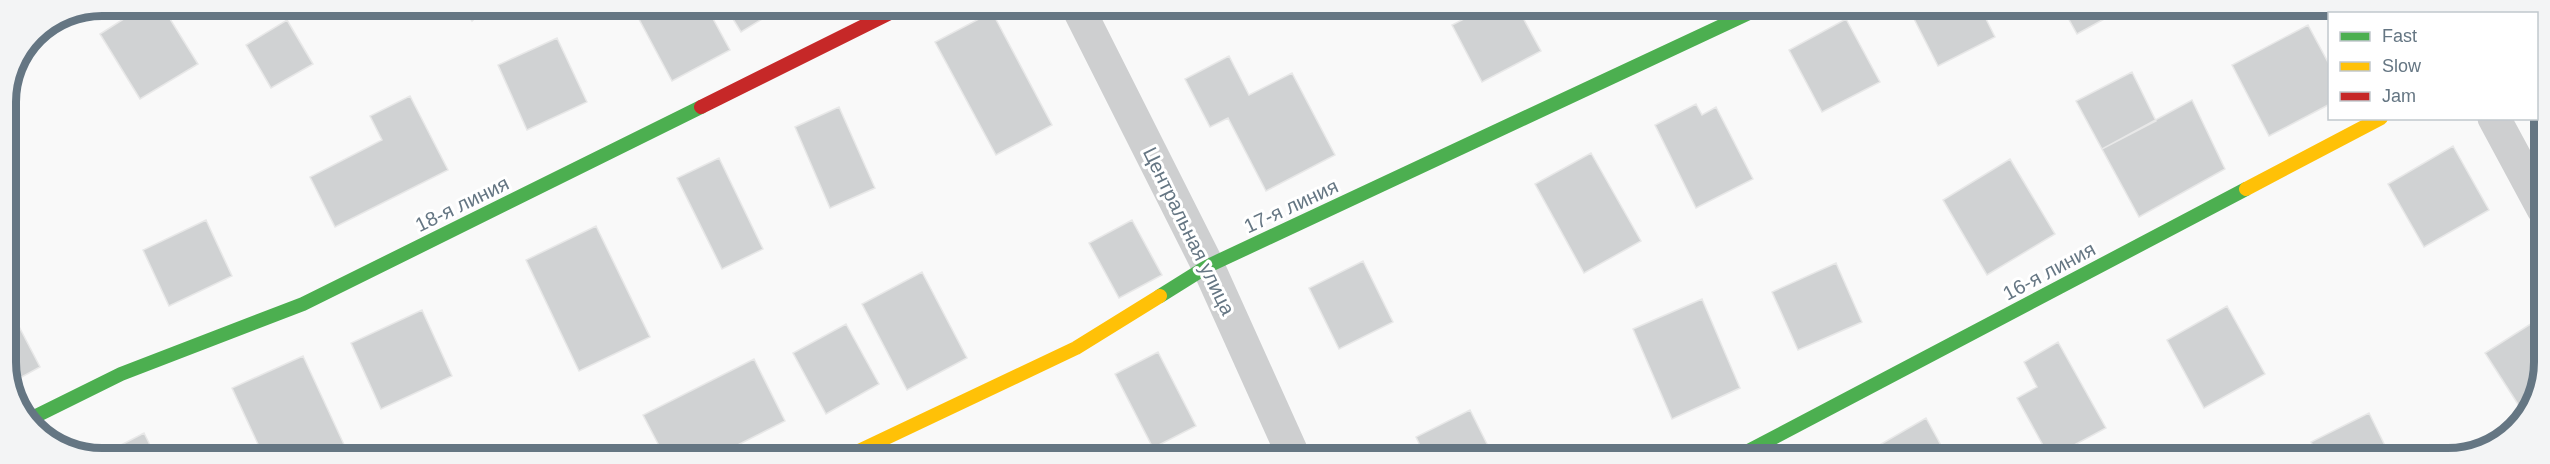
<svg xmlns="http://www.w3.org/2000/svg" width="2550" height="464" font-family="Arial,sans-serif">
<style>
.building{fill:#d0d2d3;stroke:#e8e8e8;stroke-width:1.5}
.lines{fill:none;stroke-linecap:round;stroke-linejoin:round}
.street{stroke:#cecfd0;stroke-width:33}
.fast{stroke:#4caf50;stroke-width:14}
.slow{stroke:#ffc107;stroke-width:14}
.jam{stroke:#c62828;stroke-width:14}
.labels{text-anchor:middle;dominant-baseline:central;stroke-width:6;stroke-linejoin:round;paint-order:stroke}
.street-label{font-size:20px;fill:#657683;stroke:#fff}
.rim{fill:none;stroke:#657683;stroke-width:8}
</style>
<rect width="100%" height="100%" fill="#f9f9f9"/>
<path class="building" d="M 144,6 L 162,6 L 198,64 L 140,99 L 100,34 Z
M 463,6 L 488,6 L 472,21 Z
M 632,6 L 706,6 L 730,50 L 672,81 Z
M 725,6 L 783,6 L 741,32 Z
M 1166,6 L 1193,6 L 1172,17 Z
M 1487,7 L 1517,7 L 1541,51 L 1482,82 L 1452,25 Z
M 1602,7 L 1627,7 L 1608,17 Z
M 1915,7 L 1980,7 L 1995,37 L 1938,66 L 1909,9 Z
M 2062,7 L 2126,7 L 2077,34 Z
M 992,12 L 1052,125 L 996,155 L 935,42 Z
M 1846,19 L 1880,82 L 1822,112 L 1789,50 Z
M 287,20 L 313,64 L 271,88 L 246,45 Z
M 2308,25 L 2330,66 L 2330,104 L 2269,136 L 2232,65 Z
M 557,38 L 587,102 L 527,130 L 498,65 Z
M 1229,56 L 1249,95 L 1292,73 L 1335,155 L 1266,191 L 1228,118 L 1210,127 L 1185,79 Z
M 2132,72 L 2156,121 L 2102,149 L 2076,101 Z
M 410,96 L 448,170 L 335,227 L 310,177 L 382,140 L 370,116 Z
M 2192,100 L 2225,169 L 2139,217 L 2102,149 Z
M 1696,104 L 1702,115 L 1716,107 L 1753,179 L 1696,208 L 1655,125 Z
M 839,107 L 875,188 L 830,208 L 795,127 Z
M 2453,146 L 2489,210 L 2424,247 L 2388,184 Z
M 1591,153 L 1641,241 L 1584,273 L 1535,184 Z
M 719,158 L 763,249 L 722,269 L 677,178 Z
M 2010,159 L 2055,234 L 1987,275 L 1943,200 Z
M 206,220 L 232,276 L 169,306 L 143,250 Z
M 1132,220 L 1162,275 L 1119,298 L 1089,243 Z
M 596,226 L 650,337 L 579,371 L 526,260 Z
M 1363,261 L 1393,322 L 1339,349 L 1309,288 Z
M 1836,263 L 1862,322 L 1798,350 L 1772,292 Z
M 922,272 L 967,358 L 907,390 L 862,304 Z
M 1702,299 L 1740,388 L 1672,419 L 1633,329 Z
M 2227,306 L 2265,374 L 2204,408 L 2167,340 Z
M 422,310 L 452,376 L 381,409 L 351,343 Z
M 14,317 L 40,367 L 9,384 L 8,320 Z
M 2540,318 L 2543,322 L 2543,374 L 2523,412 L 2485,353 Z
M 846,324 L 879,384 L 826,414 L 793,353 Z
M 2058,342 L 2106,428 L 2050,458 L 2017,398 L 2037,387 L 2024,362 Z
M 1158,352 L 1196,426 L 1153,448 L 1115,374 Z
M 303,356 L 347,451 L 333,457 L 264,457 L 232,388 Z
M 754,359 L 785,421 L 714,457 L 665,457 L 643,415 Z
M 1470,410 L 1494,458 L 1426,458 L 1416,437 Z
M 2369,413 L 2391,458 L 2319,458 L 2311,442 Z
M 1926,418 L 1948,458 L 1857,458 Z
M 144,433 L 156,457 L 98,457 Z"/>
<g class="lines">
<path class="street" d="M 1077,6 L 1208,266 L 1294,457
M 2436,7 L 2440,14
M 2494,118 L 2543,209"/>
<path class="fast" d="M 1160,296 L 1208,266 L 1762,7
M 30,419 L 121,374 L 303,304 L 701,107
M 1735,458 L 2246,189"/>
<path class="slow" d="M 2246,189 L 2381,118
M 846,457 L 1076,348 L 1160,296"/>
<path class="jam" d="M 701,107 L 904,6"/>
</g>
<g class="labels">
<g class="street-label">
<text transform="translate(462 204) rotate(-26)">18-я линия</text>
<text transform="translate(1291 206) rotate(-25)">17-я линия</text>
<text transform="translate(1189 231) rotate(64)">Центральная улица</text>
<text transform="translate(2049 271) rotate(-28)">16-я линия</text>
</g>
</g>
<path d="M0 0H2550V464H0ZM102 16H2448A86 86 0 0 1 2534 102V362A86 86 0 0 1 2448 448H102A86 86 0 0 1 16 362V102A86 86 0 0 1 102 16Z" fill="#f3f4f5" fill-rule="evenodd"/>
<path class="rim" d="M102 16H2448A86 86 0 0 1 2534 102V362A86 86 0 0 1 2448 448H102A86 86 0 0 1 16 362V102A86 86 0 0 1 102 16Z"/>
<rect x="2328" y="12" width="210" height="108" fill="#ffffff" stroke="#c1c8cd" stroke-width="1.5"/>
<rect x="2340" y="32" width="30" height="9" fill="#4caf50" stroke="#c1c8cd" stroke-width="1.5"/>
<text x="2382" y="42" font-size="18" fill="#657683">Fast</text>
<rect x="2340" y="62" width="30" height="9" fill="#ffc107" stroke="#c1c8cd" stroke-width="1.5"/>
<text x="2382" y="72" font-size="18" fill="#657683">Slow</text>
<rect x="2340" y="92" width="30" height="9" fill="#c62828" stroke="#c1c8cd" stroke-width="1.5"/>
<text x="2382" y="102" font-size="18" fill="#657683">Jam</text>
</svg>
